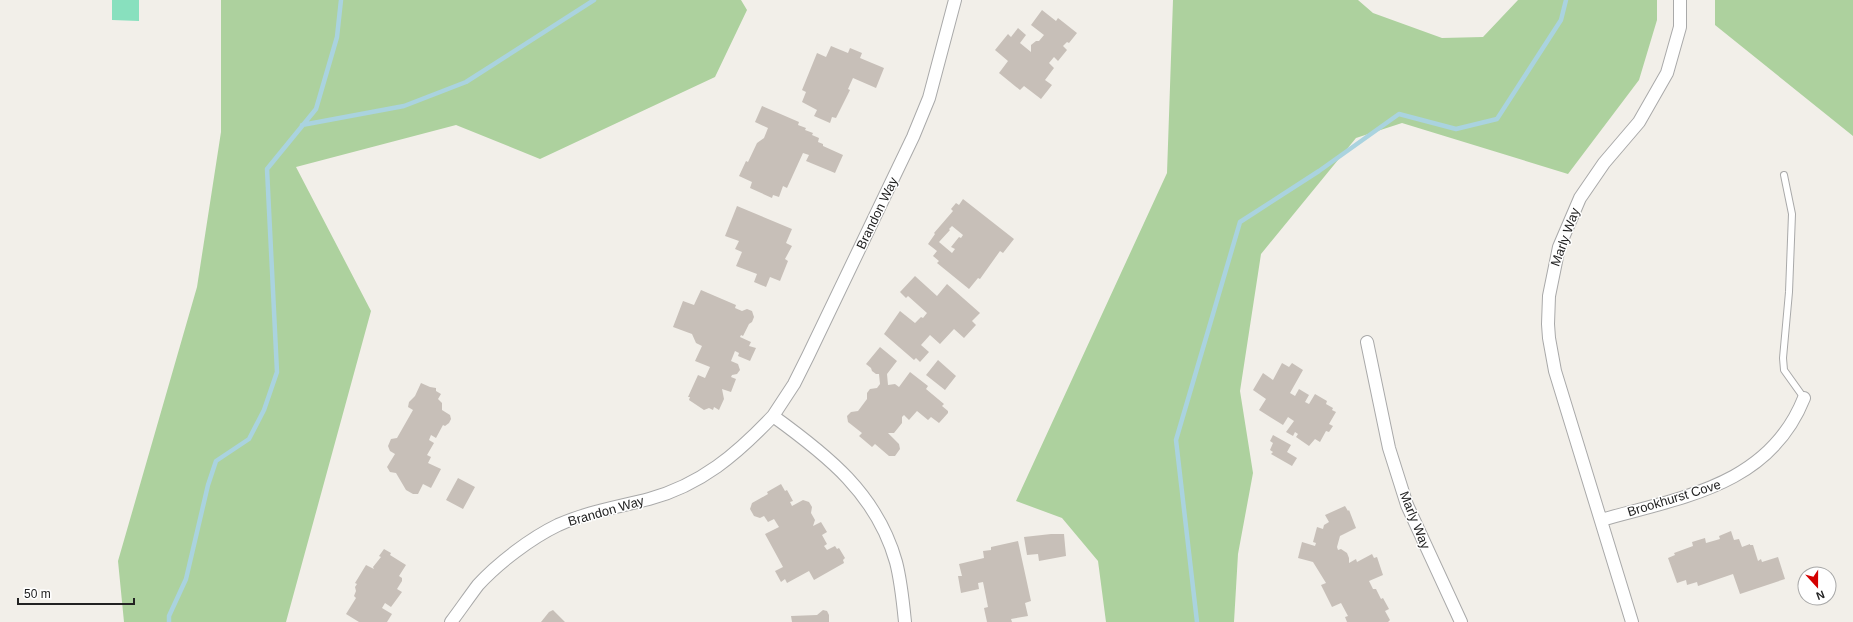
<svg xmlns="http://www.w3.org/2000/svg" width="1853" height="622" font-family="Helvetica,sans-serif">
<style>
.forest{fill:#add19e}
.pitch{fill:#88e0be}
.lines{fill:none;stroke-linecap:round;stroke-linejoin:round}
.stream{stroke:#aad3df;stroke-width:4.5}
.building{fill:#c7bfb8;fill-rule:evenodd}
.lane-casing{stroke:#a9a9a9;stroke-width:8}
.street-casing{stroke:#a9a9a9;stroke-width:14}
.lane{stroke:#fff;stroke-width:6}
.street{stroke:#fff;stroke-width:12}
.labels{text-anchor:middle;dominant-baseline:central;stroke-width:3;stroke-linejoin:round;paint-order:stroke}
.street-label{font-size:13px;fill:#222;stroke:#fff}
</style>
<rect width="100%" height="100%" fill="#f2efe9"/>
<path class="forest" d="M 221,0 L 741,0 L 747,10 L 715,77 L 540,159 L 456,125 L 296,167 L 371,311 L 286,622 L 124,622 L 118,561 L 197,287 L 221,132 Z
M 1173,0 L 1358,0 L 1373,13 L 1442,38 L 1483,37 L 1518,0 L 1657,0 L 1657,20 L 1639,80 L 1568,174 L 1402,123 L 1356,138 L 1261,254 L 1240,391 L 1253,473 L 1238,554 L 1234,622 L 1106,622 L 1098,561 L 1062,518 L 1016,501 L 1167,173 Z
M 1715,0 L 1853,0 L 1853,136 L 1715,25 Z"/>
<path class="pitch" d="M 112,0 L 139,0 L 139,21 L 112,20 Z"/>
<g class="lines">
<path class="stream" d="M 302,125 L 404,106 L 466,82 L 594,0
M 169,622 L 169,616 L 186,579 L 208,485 L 216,461 L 249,439 L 264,410 L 277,372 L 267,169 L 316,109 L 337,37 L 341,0
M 1197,622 L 1176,440 L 1240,222 L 1319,171 L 1399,114 L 1456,129 L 1497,119 L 1561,20 L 1566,0"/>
</g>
<path class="building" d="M 1042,10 L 1056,21 L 1058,18 L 1077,33 L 1069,43 L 1067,42 L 1063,46 L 1067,50 L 1058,61 L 1054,57 L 1049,63 L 1054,68 L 1045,80 L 1052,85 L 1041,99 L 1024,86 L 1020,90 L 999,73 L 1008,61 L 995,50 L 1008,34 L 1011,37 L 1018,28 L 1026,35 L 1020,43 L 1031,52 L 1031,45 L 1036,41 L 1039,41 L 1044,35 L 1031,25 Z
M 831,46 L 848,53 L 850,48 L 862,53 L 860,58 L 884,68 L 876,88 L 853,78 L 848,89 L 850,90 L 836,118 L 832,117 L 830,123 L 814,116 L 817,110 L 802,102 L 806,92 L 802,90 L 817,53 L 826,57 Z
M 762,106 L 799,122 L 798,125 L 806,128 L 805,130 L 813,133 L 812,135 L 819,138 L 818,142 L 823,144 L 823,146 L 843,155 L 835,173 L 806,161 L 809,155 L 803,153 L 787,188 L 783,186 L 779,197 L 773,195 L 772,198 L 750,188 L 752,182 L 739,176 L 746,161 L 748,162 L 757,143 L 764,138 L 768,128 L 755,122 Z
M 963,199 L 1014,239 L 1003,253 L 1000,251 L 980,279 L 978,278 L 969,289 L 937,263 L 939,261 L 933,256 L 937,251 L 928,244 L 935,234 L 934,233 L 953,211 L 951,209 L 956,203 L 959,205 ZM 952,226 L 963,235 L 961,238 L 959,237 L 951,247 L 955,249 L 952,253 L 939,242 L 950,230 L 949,229 Z
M 737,206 L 792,229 L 786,243 L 792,246 L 785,259 L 788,261 L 780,281 L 770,277 L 766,287 L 754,282 L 757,274 L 736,266 L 742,252 L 735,249 L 739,241 L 725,236 Z
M 915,276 L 937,296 L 947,284 L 980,313 L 972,321 L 976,325 L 964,338 L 954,329 L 940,344 L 930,335 L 921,345 L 929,352 L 920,362 L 916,358 L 914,360 L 884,334 L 900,311 L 915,323 L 921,317 L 923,318 L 927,313 L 908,296 L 906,298 L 900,292 Z
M 701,290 L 736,305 L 735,308 L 742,311 L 747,309 L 752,311 L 754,317 L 752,322 L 749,324 L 743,336 L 741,335 L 740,337 L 751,342 L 749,346 L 756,348 L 750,361 L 738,356 L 739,353 L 735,351 L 731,361 L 738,364 L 740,370 L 737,374 L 732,375 L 731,377 L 736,379 L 731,392 L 722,389 L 724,399 L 719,410 L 714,407 L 713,410 L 709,408 L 704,410 L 689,400 L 690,397 L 688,397 L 698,375 L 705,378 L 710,367 L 695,361 L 702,346 L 696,343 L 692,334 L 673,327 L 683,301 L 694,305 Z
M 880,347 L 897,361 L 887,374 L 888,385 L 895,384 L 899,387 L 910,372 L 928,386 L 926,389 L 944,404 L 942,406 L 948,411 L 948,413 L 939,423 L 931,417 L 928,420 L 917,411 L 909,420 L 904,415 L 902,417 L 902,423 L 894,433 L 888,433 L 899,444 L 900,449 L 895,456 L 889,456 L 875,444 L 872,447 L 859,436 L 862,433 L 848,422 L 847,416 L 851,412 L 858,411 L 867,399 L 867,393 L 870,389 L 877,388 L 880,384 L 879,374 L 876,374 L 872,371 L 871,368 L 866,364 Z
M 938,360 L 956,376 L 945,390 L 926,375 Z
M 1282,363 L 1289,367 L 1292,363 L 1303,370 L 1290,393 L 1295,396 L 1299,389 L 1309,395 L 1305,402 L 1309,404 L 1315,394 L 1327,401 L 1326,404 L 1333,408 L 1332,410 L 1336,412 L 1329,424 L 1333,426 L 1329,432 L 1326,431 L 1320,442 L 1315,439 L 1309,446 L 1296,437 L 1298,434 L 1295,432 L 1293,436 L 1286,432 L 1294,421 L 1288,417 L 1283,425 L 1259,410 L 1266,399 L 1253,390 L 1263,373 L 1273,380 Z
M 421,383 L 430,387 L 436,388 L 436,391 L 441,394 L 438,399 L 442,403 L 442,410 L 450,415 L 451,419 L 449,423 L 445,426 L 443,425 L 436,438 L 431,435 L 429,440 L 434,443 L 427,455 L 431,457 L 428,463 L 441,469 L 431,488 L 423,484 L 418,494 L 413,494 L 406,490 L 396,473 L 390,472 L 387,467 L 395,454 L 390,451 L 388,446 L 391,439 L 397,438 L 413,410 L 408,407 L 409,402 L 415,396 Z
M 1273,435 L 1291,445 L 1287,452 L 1297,458 L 1292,466 L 1271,454 L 1273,452 L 1270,450 L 1273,443 L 1270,441 Z
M 458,478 L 475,487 L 463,509 L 446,500 Z
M 781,484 L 785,491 L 787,490 L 793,501 L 790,502 L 792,506 L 803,500 L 809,502 L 812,507 L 811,513 L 815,520 L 813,526 L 821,522 L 827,532 L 822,535 L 827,544 L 824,546 L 827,550 L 835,546 L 837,549 L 839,548 L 845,558 L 843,560 L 844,563 L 814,580 L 809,571 L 787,583 L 785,579 L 781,582 L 775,571 L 783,567 L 765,534 L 779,527 L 774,519 L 768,522 L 764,516 L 760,518 L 754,516 L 750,509 L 752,503 L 768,494 L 767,492 Z
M 1345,506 L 1348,511 L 1349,510 L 1356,528 L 1340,536 L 1337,547 L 1338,550 L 1341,549 L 1347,553 L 1349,558 L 1349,563 L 1356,559 L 1357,562 L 1372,554 L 1374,558 L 1377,557 L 1383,575 L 1369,581 L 1373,589 L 1376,589 L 1381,599 L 1383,598 L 1389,609 L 1385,611 L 1390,620 L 1388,622 L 1347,622 L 1345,617 L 1348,616 L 1341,603 L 1332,607 L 1321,585 L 1326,583 L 1313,562 L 1298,558 L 1302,542 L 1315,546 L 1316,543 L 1313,542 L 1317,527 L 1323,529 L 1324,525 L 1329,522 L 1325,515 Z
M 1731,531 L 1734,540 L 1739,539 L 1742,547 L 1750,544 L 1750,545 L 1753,545 L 1758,561 L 1761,559 L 1762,562 L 1778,557 L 1785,579 L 1740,594 L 1733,574 L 1698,586 L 1697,582 L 1687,585 L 1686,580 L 1677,583 L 1668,558 L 1675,555 L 1674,553 L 1693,546 L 1692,542 L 1705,538 L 1706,543 L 1720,539 L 1719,536 Z
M 1051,534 L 1064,534 L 1066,556 L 1039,561 L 1038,554 L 1027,555 L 1024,537 Z
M 1018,541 L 1031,601 L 1025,603 L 1028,616 L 1011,619 L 1012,622 L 987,622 L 984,608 L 988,607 L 983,582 L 978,583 L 979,589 L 961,593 L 958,576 L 962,576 L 959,564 L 984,558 L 983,551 L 991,550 L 991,547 Z
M 384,549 L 391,553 L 390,555 L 406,565 L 399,576 L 402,578 L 402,581 L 397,589 L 402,592 L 391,607 L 385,603 L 382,608 L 392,614 L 387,622 L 359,622 L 346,614 L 356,598 L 354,596 L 356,591 L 355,587 L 357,584 L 355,583 L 366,565 L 374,569 L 373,567 L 381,557 L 379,556 Z
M 553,610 L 565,622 L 541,622 L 549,612 Z
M 823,610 L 827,611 L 829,615 L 829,622 L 792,622 L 791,616 L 817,615 Z"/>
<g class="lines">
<g class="lane-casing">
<path id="lane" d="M 1784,175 L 1792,214 L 1789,292 L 1783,358 L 1784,370 L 1804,398"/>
</g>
<g class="street-casing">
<path id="street" d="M 1367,342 L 1389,448 L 1407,505 L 1461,622
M 773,416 L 794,384 L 808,356 L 913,137 L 929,98 L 955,0
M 1601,520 C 1682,497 1769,486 1804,398
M 451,622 C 460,610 469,597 478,585 C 498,563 531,538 558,525 C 587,512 618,507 649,499 C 701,485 737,454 773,416 C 827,455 877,494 896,562 C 901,581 903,602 905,622
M 1632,622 L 1555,371 L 1549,338 L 1548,324 L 1549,296 L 1559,247 L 1580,198 L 1604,163 L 1639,122 L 1667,73 L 1680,27 L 1680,0"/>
</g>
<use href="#lane" class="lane"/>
<use href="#street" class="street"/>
</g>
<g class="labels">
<g class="street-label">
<text transform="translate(877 213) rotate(-64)">Brandon Way</text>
<text transform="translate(1565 237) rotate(-70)">Marly Way</text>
<text transform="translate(1674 498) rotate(-17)">Brookhurst Cove</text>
<text transform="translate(606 511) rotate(-16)">Brandon Way</text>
<text transform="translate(1415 520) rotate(68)">Marly Way</text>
</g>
</g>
<g transform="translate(1817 586) rotate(159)"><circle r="19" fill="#ffffff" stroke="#a7a7a7"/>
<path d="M0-3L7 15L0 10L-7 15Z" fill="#d40000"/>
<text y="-6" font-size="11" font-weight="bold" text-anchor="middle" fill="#222222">N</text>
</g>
<path d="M18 598v6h116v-6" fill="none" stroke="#222222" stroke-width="2"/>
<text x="24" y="598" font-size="12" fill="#222222" stroke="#ffffff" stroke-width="3" paint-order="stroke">50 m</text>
</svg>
